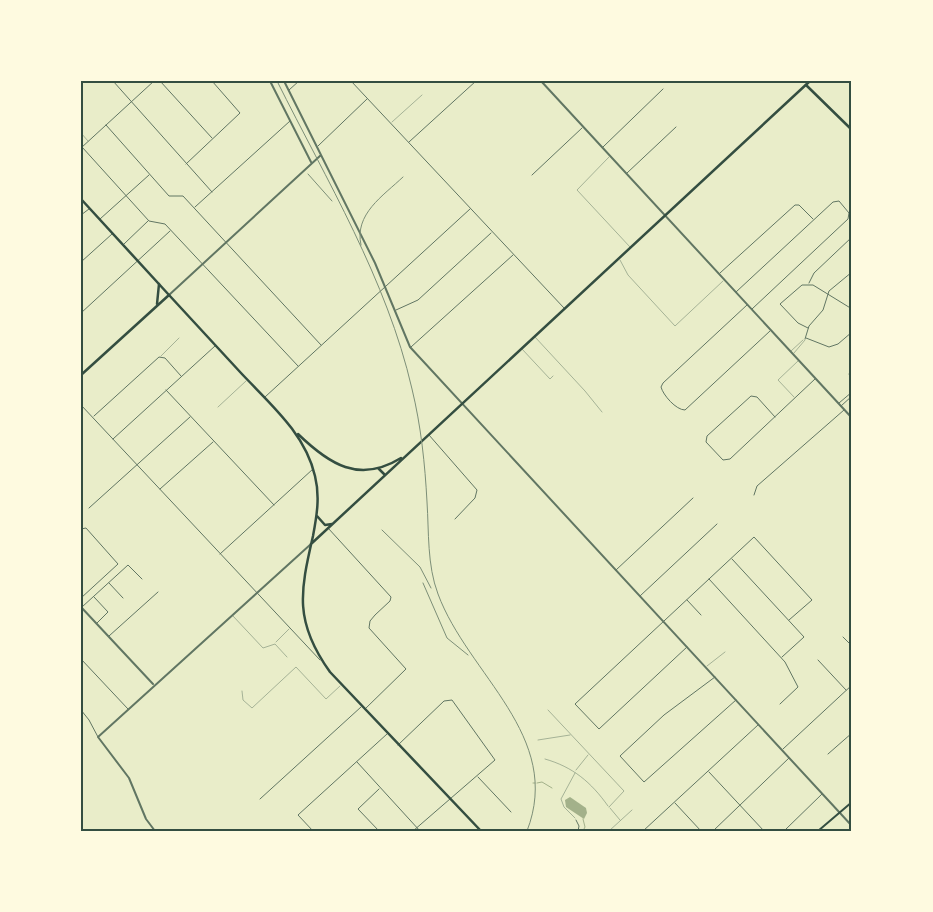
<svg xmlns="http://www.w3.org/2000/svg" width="933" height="912" font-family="Ubuntu,sans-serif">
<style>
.water{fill:#a3b18a}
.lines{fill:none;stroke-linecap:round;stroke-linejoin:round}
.stream{stroke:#a3b18a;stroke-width:1}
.service{stroke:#617663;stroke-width:0.5}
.minor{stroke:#617663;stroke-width:1}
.tertiary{stroke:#617663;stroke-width:2}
.secondary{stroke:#344e41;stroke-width:2}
.primary{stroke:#344e41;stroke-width:2.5}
.trunk{stroke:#344e41;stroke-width:2.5}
.rail{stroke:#7c8e77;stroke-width:1}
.neatline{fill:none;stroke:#344e41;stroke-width:2}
</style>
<rect width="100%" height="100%" fill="#e9edc9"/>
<path class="water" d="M 570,797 L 586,808 L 587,813 L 584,819 L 566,807 L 565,800 Z"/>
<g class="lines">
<path class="stream" d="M 533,783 L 535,783
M 537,783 L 542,782 L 552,788
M 583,819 L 585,827 L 583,831"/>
<path class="service" d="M 392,122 L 422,95
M 81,133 L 88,141
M 609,157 L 577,190 L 630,247
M 620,260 L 628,275 L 675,326 L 723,281
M 535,337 L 585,391 L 602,412
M 522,349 L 550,379 L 553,376
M 791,351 L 803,340
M 794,353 L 805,340
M 161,356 L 179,338
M 794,397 L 778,380 L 798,361
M 218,407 L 246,381
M 233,616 L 263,648 L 275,644 L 287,657
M 276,642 L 289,629
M 707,666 L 725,652
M 242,691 L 243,700 L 252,708 L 296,667 L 326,699 L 340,686
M 548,710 L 624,791 L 609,807
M 538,740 L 570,735
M 545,759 C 573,767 591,782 608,806
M 576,770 L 588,755
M 610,808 L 620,820
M 575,818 L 564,807 L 561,799 L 575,773
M 609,831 L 632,810"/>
<path class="minor" d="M 113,81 L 212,192
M 160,81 L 212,138
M 351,81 L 564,308
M 289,90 L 299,81
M 106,125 L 169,196 L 183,196 L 321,345
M 409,142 L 476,81
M 318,146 L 367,99
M 82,147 L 149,221 L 165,224 L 298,366
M 603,147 L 663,89
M 81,148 L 154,81
M 186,164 L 240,113 L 212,81
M 627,173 L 676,127
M 532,175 L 582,128
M 195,207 L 290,121
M 81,215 L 89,209
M 100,219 L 149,175
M 124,244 L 148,221
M 81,262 L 112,234
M 720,273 L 795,205 L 799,205 L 813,219
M 809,283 L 814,273 L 852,237
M 736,292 L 833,202 L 839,201 L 849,213 L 848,219 L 752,309
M 747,305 L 663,383 L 661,387 C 663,395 676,410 685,410 L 770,331
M 396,310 L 418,300 L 491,233
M 81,313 L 170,231
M 808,328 L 798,323 L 780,304 L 802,285 L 813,285 L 852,309
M 806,338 L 829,347 L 838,344 L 852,332
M 805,339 L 809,326 L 823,310 L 829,291 L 852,272
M 411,347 L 513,255
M 852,369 L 849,374 L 852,380
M 166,390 L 274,505
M 265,397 L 470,209
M 839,403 L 852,392
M 81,405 L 320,660
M 841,406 L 852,396
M 94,416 L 159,357 L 165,358 L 181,376
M 775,417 L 757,397 L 751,396 L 707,436 L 706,442 L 723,460 L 730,459 L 815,379
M 429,435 L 477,490 L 475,498 L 455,519
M 113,439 L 215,346
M 160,489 L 213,442
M 754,495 L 757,486 L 844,410
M 89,508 L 190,417
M 328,528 L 391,597 L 390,601 L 375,615 L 370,621 L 369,628 L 406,669 L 365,709
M 81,529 L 86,528 L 118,564 L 81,598
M 220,554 L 313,469
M 732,559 L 804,637 L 782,657
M 616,570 L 693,498
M 709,579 L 785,662 L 798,687 L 780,704
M 109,583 L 123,598
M 640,596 L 717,524
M 94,597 L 108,612 L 97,623
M 687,600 L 701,615
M 82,607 L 128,565 L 142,579
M 109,636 L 158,592
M 843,637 L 852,646
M 687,647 L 599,729 L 575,704 L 754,537 L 812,600 L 789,620
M 81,659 L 128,709
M 818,660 L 846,690
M 715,677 L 664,715 L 620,756 L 644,782 L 736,700
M 81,710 L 89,720 L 98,737
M 398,745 L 444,701 L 452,700 L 495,760 L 413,831
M 783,749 L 852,685
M 828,754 L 852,733
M 357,762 L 420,831
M 709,772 L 764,831
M 478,777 L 511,812
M 260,799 L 361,707
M 675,803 L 701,831
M 576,820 L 579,826 L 578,831
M 313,831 L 298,815 L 387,734
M 379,831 L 358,809 L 379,789
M 643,831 L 758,725
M 713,831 L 789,758
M 784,831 L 822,794"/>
<path class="tertiary" d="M 270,81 L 311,162
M 284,81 L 375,263 L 410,347 L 852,826
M 541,81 L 852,418
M 169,295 L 321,155
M 81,607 L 153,684
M 155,831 L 146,819 L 129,778 L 98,737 L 311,544"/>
<path class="secondary" d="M 818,831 L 852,802"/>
<path class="primary" d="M 806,85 L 852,130
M 81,199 L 169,295"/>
<path class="trunk" d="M 157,304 L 159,284
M 81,375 L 169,295 C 193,321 217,347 241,373 C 270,404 305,433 315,476 C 320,496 317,515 313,536 C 300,592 294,622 330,672 L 481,831
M 298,434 C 329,464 359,484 401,458
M 378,468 L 385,475
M 317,516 L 325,525 L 332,524
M 311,544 L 810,81"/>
<path class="rail" d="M 277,81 C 327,181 387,280 412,389 C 421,426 425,464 427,502 C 429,532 427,565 438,594 C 468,675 564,736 527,831
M 308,174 L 332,201
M 361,245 C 354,214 383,196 403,177
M 382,530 L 420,567 L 431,588
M 423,583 L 447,638 L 468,655"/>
</g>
<rect width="933" height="912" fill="none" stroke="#fefae0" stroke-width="165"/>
<rect x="82" y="82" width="768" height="748" class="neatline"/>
</svg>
